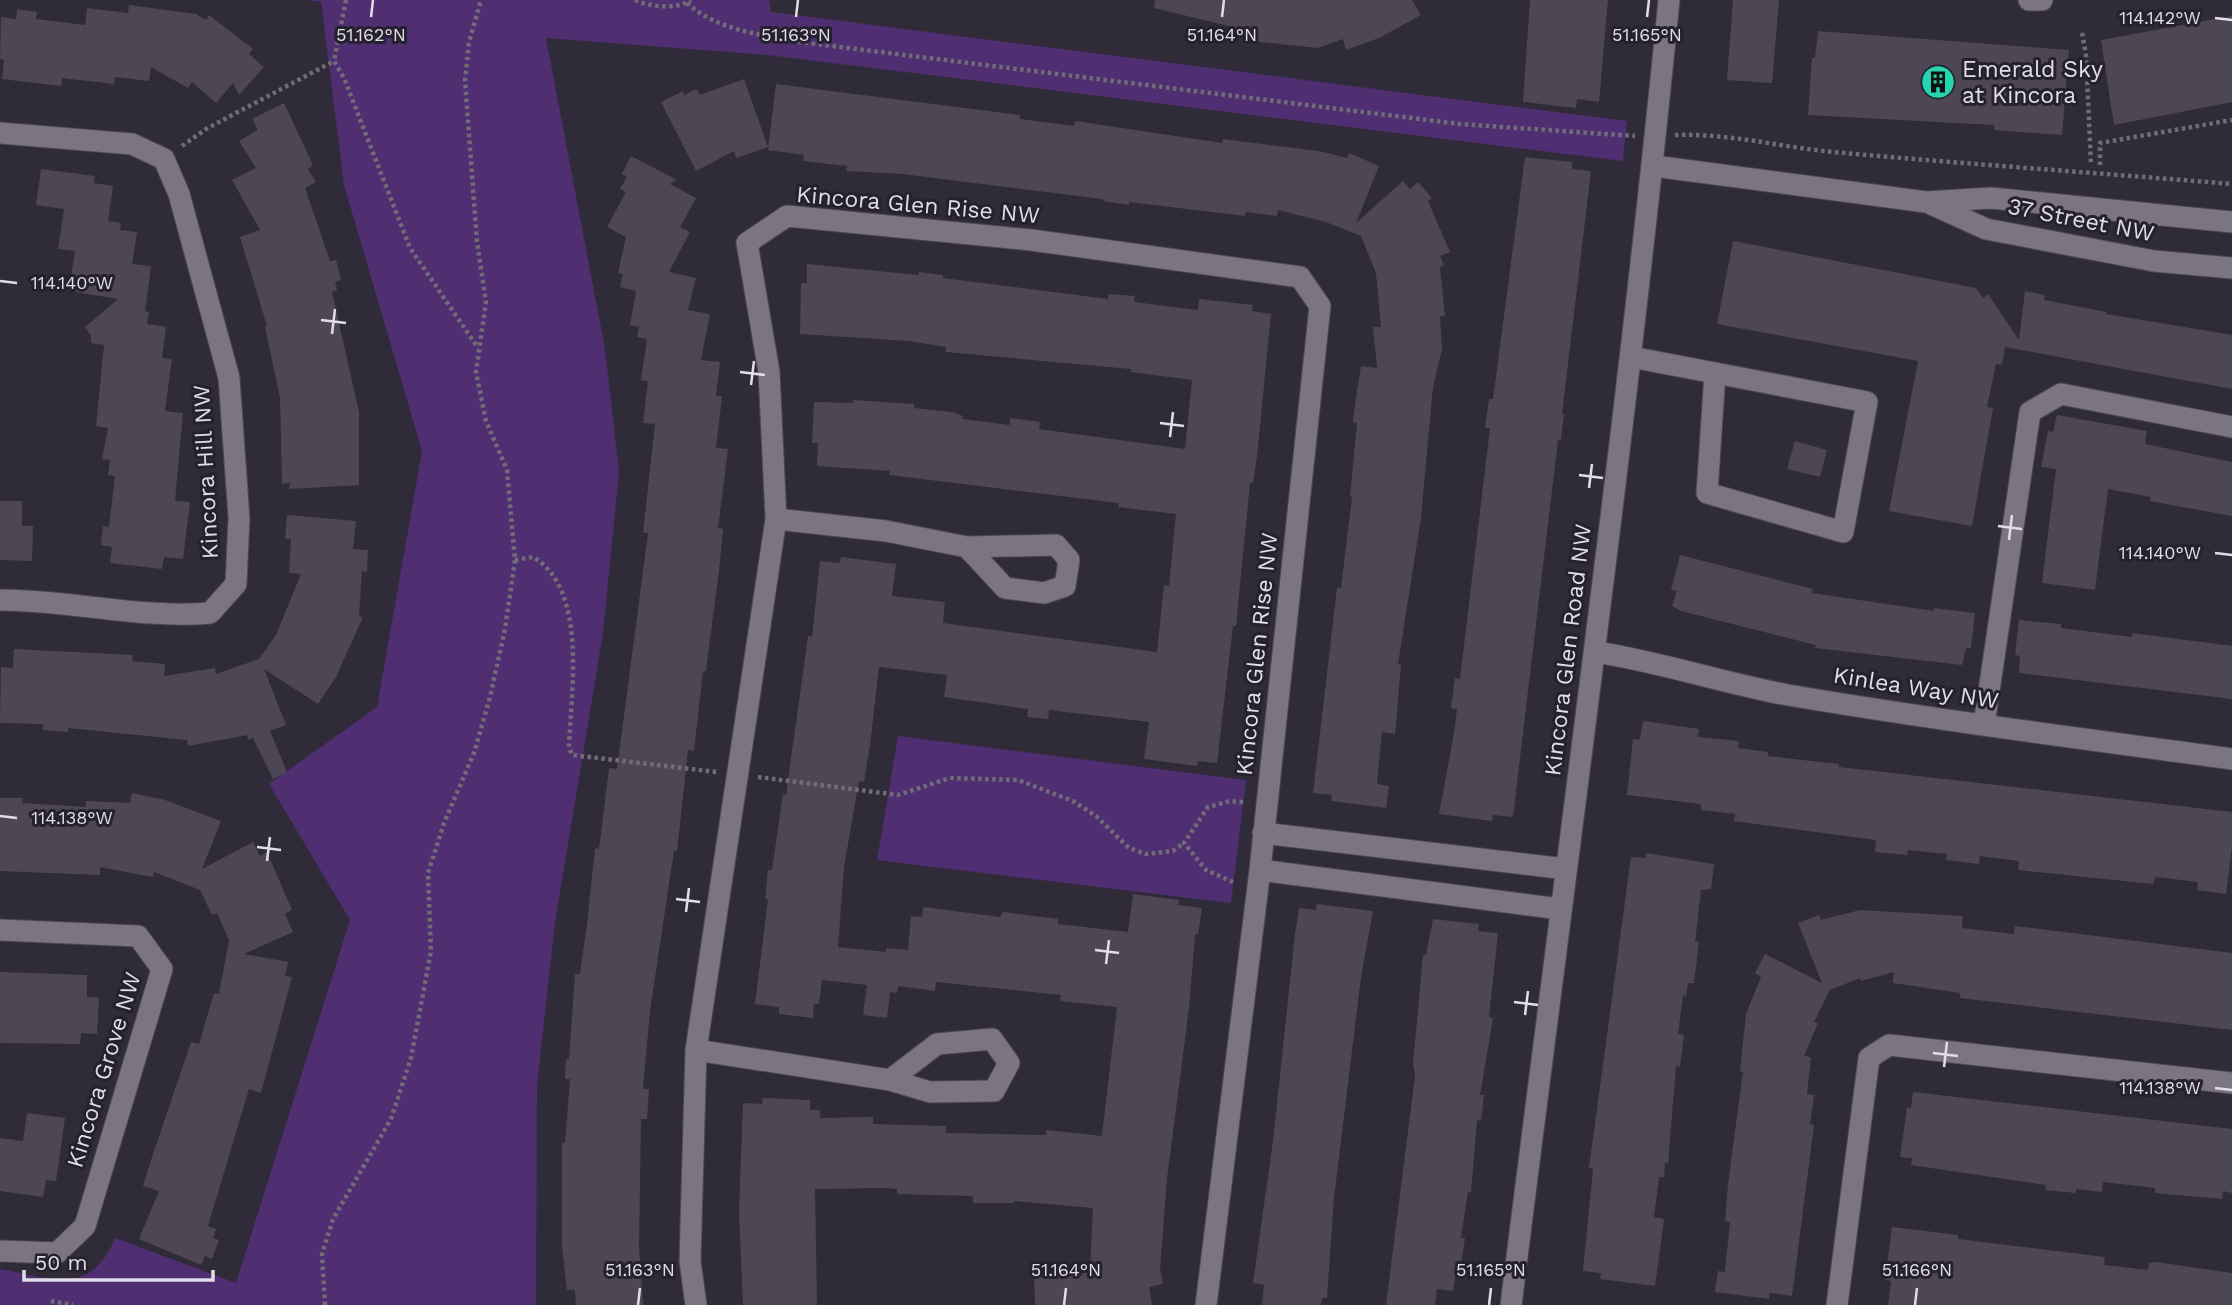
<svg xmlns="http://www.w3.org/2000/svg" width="2232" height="1305" font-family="'Work Sans',sans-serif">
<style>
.green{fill:#4f2e71}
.building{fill:#4d4755}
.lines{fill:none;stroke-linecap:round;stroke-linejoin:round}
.minor-casing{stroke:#4c4853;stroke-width:23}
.path{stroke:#716d78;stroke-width:4.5;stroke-dasharray:3.5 3.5;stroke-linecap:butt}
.minor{stroke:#7a7483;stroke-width:21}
.ticks{fill:none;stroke:#e1dee6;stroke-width:2.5}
.labels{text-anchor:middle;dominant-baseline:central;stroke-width:6;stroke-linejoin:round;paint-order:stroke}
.poi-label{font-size:23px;fill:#e1dee6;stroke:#26212e;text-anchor:start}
.street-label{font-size:23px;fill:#e1dee6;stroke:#26212e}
.ticks-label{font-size:18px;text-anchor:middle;fill:#e1dee6;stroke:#26212e;stroke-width:6;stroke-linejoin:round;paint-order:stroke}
</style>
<rect width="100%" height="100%" fill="#302b38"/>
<path class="green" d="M 306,0 L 769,0 L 771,12 L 1627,121 L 1623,161 L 767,55 L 546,38 L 605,349 L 619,472 L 603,633 L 555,922 L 537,1086 L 536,1305 L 0,1305 L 0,1269 C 49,1277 90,1299 115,1238 L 236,1283 L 350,920 L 269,784 L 377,707 L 422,451 L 344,185 L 321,2 Z
M 898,736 L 1246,780 L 1231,903 L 877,860 Z"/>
<path class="building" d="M 1155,0 L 1412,0 L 1421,15 L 1379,38 L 1346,50 L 1343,39 L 1318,48 L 1261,42 L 1228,33 L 1229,26 L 1154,8 Z
M 1530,0 L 1608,0 L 1599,102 L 1577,99 L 1576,108 L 1523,102 Z
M 1733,0 L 1779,0 L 1772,83 L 1727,80 Z
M 129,5 L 196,14 L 206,20 L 209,15 L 253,49 L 249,54 L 264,67 L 239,95 L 233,83 L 216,103 L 192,82 L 188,88 L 151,67 L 149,81 L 115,77 L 114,84 L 62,78 L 61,86 L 2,79 L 4,60 L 0,59 L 1,17 L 16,19 L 17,9 L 37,12 L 36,19 L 85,25 L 87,8 L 128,13 Z
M 2232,16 L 2232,102 L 2114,125 L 2101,40 Z
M 1818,31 L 2069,50 L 2062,135 L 1994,130 L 1994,125 L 1808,115 L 1812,58 L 1815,58 Z
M 744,79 L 768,147 L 736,158 L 734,151 L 696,171 L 661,102 L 683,91 L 684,95 L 696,89 L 700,95 Z
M 776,84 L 1020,115 L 1020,119 L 1074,126 L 1075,121 L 1222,143 L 1223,139 L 1319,151 L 1347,158 L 1349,153 L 1379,166 L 1356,223 L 1403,181 L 1410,189 L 1418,182 L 1432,198 L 1428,201 L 1450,252 L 1440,256 L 1444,265 L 1440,267 L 1445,316 L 1440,316 L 1442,349 L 1433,387 L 1421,518 L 1398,664 L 1401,665 L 1395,734 L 1382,732 L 1377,784 L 1389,786 L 1386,808 L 1331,801 L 1332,795 L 1313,793 L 1337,588 L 1341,588 L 1352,497 L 1350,496 L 1357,423 L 1353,422 L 1356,397 L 1361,366 L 1377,368 L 1373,327 L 1381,327 L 1376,273 L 1361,236 L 1326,222 L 1278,210 L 1277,216 L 1246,212 L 1245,216 L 1129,202 L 1129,205 L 1103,201 L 1103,199 L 903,174 L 846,171 L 847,166 L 803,161 L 804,155 L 768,150 Z
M 284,103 L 313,165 L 308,169 L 316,182 L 305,188 L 330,261 L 336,260 L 341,280 L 335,282 L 337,290 L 332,292 L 359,412 L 359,485 L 289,489 L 290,483 L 282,484 L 280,398 L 265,327 L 267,326 L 240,237 L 260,230 L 232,180 L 256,168 L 239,141 L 258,130 L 252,119 Z
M 631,156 L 677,180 L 670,184 L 696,198 L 680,227 L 690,232 L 669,272 L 696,278 L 688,310 L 710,314 L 701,360 L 720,362 L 716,396 L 722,396 L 716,448 L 728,449 L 718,528 L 723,529 L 720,562 L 706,671 L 703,671 L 694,751 L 688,750 L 677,851 L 674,851 L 669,884 L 650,1011 L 643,1089 L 649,1089 L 647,1119 L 641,1119 L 639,1245 L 643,1305 L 576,1305 L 575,1290 L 567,1290 L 562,1247 L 562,1143 L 565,1143 L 570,1079 L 565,1079 L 566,1059 L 569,1059 L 575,974 L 580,974 L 587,924 L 595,848 L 599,849 L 609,768 L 617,769 L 648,533 L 643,533 L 655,424 L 643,423 L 648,381 L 641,380 L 647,339 L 637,337 L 639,327 L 630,325 L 636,291 L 620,287 L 623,274 L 618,273 L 626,237 L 607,227 L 626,192 L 620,189 L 627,177 L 622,174 Z
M 1525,157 L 1572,162 L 1572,169 L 1591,171 L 1562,414 L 1564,414 L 1561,440 L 1558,440 L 1513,817 L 1493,815 L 1492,821 L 1439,814 L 1454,733 L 1457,709 L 1451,708 L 1455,678 L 1460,679 L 1490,428 L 1485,428 L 1489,399 L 1493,399 Z
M 41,169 L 95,176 L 94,183 L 113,186 L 108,221 L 121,223 L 120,230 L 137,232 L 132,264 L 151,266 L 145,311 L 149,312 L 147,324 L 166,327 L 162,358 L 172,359 L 165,411 L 183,413 L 175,501 L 190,502 L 183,559 L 164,557 L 162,569 L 110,563 L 112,547 L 101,545 L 103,526 L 109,527 L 115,476 L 108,475 L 110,460 L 102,459 L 108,428 L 96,426 L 104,345 L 91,343 L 91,336 L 85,327 L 118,299 L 69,291 L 75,251 L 58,249 L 64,209 L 36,205 Z
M 1733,241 L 1976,288 L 1983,298 L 1988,294 L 2019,340 L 2025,291 L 2045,295 L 2044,300 L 2107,312 L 2106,314 L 2232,335 L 2232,389 L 2005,347 L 2002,365 L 1996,364 L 1987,407 L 1993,408 L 1972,526 L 1889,511 L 1918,361 L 1717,324 Z
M 807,264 L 918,275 L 919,272 L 943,275 L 943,278 L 1108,299 L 1109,294 L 1135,296 L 1134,302 L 1198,310 L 1199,299 L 1253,305 L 1252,311 L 1271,314 L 1257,457 L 1253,483 L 1250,483 L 1236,626 L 1233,626 L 1217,763 L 1198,761 L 1197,766 L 1144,759 L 1149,722 L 1049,710 L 1048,719 L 1027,717 L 1028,709 L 944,697 L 947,675 L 879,667 L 870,745 L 864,782 L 859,781 L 844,867 L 838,947 L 886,952 L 886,948 L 908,950 L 911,916 L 922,917 L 923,907 L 1000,917 L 1003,912 L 1058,919 L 1058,924 L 1128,932 L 1133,894 L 1179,900 L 1178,905 L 1202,908 L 1198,934 L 1195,934 L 1189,1008 L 1167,1179 L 1160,1269 L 1163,1284 L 1149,1287 L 1152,1305 L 1035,1305 L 1034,1273 L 1090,1270 L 1093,1208 L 1014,1201 L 1014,1203 L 973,1203 L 973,1196 L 897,1194 L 897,1189 L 887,1188 L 815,1189 L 817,1305 L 743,1305 L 739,1210 L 743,1103 L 762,1104 L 763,1098 L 810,1100 L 810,1110 L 820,1110 L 820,1118 L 873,1117 L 873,1124 L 946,1126 L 946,1133 L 1046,1135 L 1046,1130 L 1102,1136 L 1117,1007 L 1060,1001 L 1061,995 L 936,982 L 935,991 L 898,986 L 897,993 L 890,992 L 887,1018 L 863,1015 L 867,985 L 822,980 L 819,1004 L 814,1004 L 813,1018 L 779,1014 L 779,1007 L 755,1004 L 768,899 L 765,899 L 768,870 L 772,870 L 783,794 L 786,795 L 808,636 L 812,637 L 820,561 L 840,563 L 841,557 L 896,564 L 892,596 L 945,602 L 943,623 L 1157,652 L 1164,585 L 1169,586 L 1176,514 L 1118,507 L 1119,503 L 889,475 L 890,471 L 817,466 L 818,443 L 812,443 L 814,402 L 853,403 L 853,400 L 914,404 L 914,408 L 952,412 L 963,416 L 962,419 L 1010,425 L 1010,418 L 1040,422 L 1039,429 L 1185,449 L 1192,380 L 1131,372 L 1131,369 L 946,352 L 946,347 L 909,341 L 800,334 L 801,283 L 807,283 Z
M 2057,415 L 2147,431 L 2145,444 L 2232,462 L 2232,516 L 2150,501 L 2151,497 L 2108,489 L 2095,590 L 2042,583 L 2056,469 L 2041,467 L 2048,431 L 2053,432 Z
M 1795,441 L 1827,450 L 1820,477 L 1787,469 Z
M 0,501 L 22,501 L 22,526 L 33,526 L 32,561 L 0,560 Z
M 287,515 L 356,521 L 353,549 L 368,550 L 367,572 L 362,571 L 359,616 L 363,617 L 336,677 L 318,704 L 264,669 L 286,725 L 270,731 L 287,772 L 273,779 L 253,738 L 248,740 L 247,735 L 188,746 L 187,740 L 68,728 L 68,732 L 43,730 L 43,724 L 0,723 L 1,667 L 13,668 L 14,649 L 133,655 L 132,661 L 165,664 L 164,676 L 215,668 L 216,674 L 259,659 L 276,635 L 301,574 L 289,573 L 291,539 L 285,539 Z
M 1680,555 L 1813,589 L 1812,593 L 1934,611 L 1934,608 L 1975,613 L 1971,648 L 1966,648 L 1962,665 L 1815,648 L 1816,645 L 1681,611 L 1672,606 L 1677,591 L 1671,590 Z
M 2019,620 L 2061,624 L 2061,628 L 2132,637 L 2132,633 L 2232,646 L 2232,699 L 2019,673 L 2020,656 L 2015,655 Z
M 1643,721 L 1699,729 L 1698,737 L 1739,741 L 1738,748 L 1768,752 L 1768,756 L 1839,764 L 1839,767 L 2232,812 L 2232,848 L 2226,894 L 2197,890 L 2198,882 L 2156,877 L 2153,884 L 2018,870 L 2019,861 L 1980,856 L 1979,864 L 1946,860 L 1947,854 L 1908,850 L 1907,855 L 1875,852 L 1876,840 L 1734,821 L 1735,814 L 1701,810 L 1701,804 L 1627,795 L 1633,739 L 1640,740 Z
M 132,793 L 165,800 L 221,821 L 202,869 L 253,842 L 260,856 L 267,852 L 292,910 L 285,914 L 293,932 L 244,954 L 288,962 L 285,976 L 292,977 L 261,1093 L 249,1089 L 208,1226 L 216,1229 L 213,1238 L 219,1240 L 212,1259 L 205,1256 L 201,1265 L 139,1239 L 159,1191 L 143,1186 L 151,1160 L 191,1042 L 199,1044 L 214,993 L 219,994 L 229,940 L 217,913 L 212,915 L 200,890 L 154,872 L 153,877 L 100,867 L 100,875 L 0,871 L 0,798 L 23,798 L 22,803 L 86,807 L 86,801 L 130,803 Z
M 1646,853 L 1714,864 L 1711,889 L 1701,890 L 1695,942 L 1699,942 L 1694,983 L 1688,983 L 1686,996 L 1683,995 L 1678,1034 L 1684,1035 L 1680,1067 L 1676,1066 L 1668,1163 L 1665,1163 L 1664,1177 L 1659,1177 L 1654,1217 L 1664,1219 L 1655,1286 L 1600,1279 L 1601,1273 L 1583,1271 L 1593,1169 L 1589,1168 L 1631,857 L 1646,858 Z
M 1317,904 L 1373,911 L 1361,977 L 1334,1198 L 1327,1298 L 1322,1298 L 1321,1305 L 1262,1305 L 1264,1285 L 1253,1283 L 1273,1141 L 1295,934 L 1299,908 L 1316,910 Z
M 1860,910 L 1963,916 L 1962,928 L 2014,934 L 2015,926 L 2232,953 L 2232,1030 L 1960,998 L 1960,993 L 1893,983 L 1894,972 L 1861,981 L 1860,978 L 1830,990 L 1814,1022 L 1818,1023 L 1804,1056 L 1811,1057 L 1807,1094 L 1814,1095 L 1810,1124 L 1814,1125 L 1792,1296 L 1770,1293 L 1769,1299 L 1715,1292 L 1718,1271 L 1725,1272 L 1730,1222 L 1725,1221 L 1728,1184 L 1743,1072 L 1740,1071 L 1746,1014 L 1761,977 L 1755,973 L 1765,954 L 1822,983 L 1798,923 L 1819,915 L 1821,920 Z
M 1433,919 L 1479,924 L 1478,931 L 1498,933 L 1489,1017 L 1493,1018 L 1480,1095 L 1484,1095 L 1481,1121 L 1477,1120 L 1471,1192 L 1468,1192 L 1461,1238 L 1465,1238 L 1461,1264 L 1457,1263 L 1453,1291 L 1437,1289 L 1435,1305 L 1386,1305 L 1415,1076 L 1413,1064 L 1423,955 L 1426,955 Z
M 0,972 L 87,975 L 87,997 L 99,998 L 97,1034 L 81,1033 L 80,1044 L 0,1043 Z
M 1913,1092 L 2232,1129 L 2232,1193 L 2223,1191 L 2222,1199 L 2155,1193 L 2155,1188 L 2103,1182 L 2102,1192 L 2076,1189 L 2076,1193 L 2045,1190 L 2046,1185 L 1911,1165 L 1912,1158 L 1900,1157 L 1907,1107 L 1911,1108 Z
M 27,1113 L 65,1118 L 56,1181 L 46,1180 L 43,1197 L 0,1191 L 0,1138 L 23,1141 Z
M 1892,1227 L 1958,1235 L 1958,1239 L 2105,1257 L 2104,1265 L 2148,1270 L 2149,1263 L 2156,1262 L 2232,1273 L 2232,1305 L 1888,1305 L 1891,1281 L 1885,1280 Z"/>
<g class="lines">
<g class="minor-casing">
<path id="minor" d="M 2029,0 L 2042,0
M 0,133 L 132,144 L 164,159 L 179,194 L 229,378 L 239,518 L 236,584 L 210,613 C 141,619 70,600 0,600
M 1654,166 L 1926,202 L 1991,198 L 2232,222
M 1931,204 L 1986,229 L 2154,261 L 2232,268
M 1631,357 L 1867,402 L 1843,532 L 1707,493 L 1715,373
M 776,519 L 886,531 L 967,547 L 1056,545 L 1069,560 L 1065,586 L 1044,593 L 1005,588 L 967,547
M 1596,652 C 1661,662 1723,683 1788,695 C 1936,720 2084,739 2232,759
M 1984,725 L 2030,412 L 2061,394 L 2232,427
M 1263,833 L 1566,869
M 1260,870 L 1560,909
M 0,930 L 138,936 L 162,969 L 85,1226 L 57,1253 L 0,1251
M 696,1050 L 890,1080 L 930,1092 L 994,1091 L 1009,1063 L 992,1039 L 937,1044 L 890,1080
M 696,1305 L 690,1261 L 696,1050 L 776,519 L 769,372 L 747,243 L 787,216 L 1031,240 L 1300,277 L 1320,306 L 1260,870 L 1206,1305
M 1511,1305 C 1565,870 1626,436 1669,0
M 1837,1305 L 1869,1058 L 1889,1045 L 2232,1083"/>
</g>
<path class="path" d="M 346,0 L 334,61 L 344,78 L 410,248 L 478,348
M 635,0 C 650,7 677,10 691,0
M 687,3 C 716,30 762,35 800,42 L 1460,124 L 1635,136
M 2082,33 L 2086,55 L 2091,164
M 1675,135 C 1727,133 1781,147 1833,152 C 1966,164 2099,173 2232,184
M 182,146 L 206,129 L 334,61
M 2100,165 L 2100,143 L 2232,120
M 515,560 L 533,557 C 588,589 571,692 569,747 L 572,755 L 717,772
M 758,777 L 898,795 L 950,778 L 1018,780 L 1073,801 L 1096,816 L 1129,848 L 1146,854 L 1173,851 L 1184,843
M 1233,882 L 1206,870 L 1184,843 L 1208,807 L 1230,801 L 1243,802
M 51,1301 L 73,1305
M 325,1305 L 322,1254 L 333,1219 L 391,1119 L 411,1058 L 431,951 L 428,873 L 444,823 L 474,753 L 490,697 L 505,629 L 515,560 L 507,470 L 486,421 L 476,372 L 486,302 L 477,242 L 465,81 L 469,42 L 481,0"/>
<use href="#minor" class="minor"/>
</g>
<path class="ticks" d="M 371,17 L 373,0M 796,17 L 798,0M 1222,17 L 1224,0M 1647,17 L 1649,0M 2215,18 L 2232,20M 0,281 L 17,283M 321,320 L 346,323M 332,334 L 335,309M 740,372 L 765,375M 751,385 L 754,361M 1160,423 L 1184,426M 1170,437 L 1173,412M 1579,475 L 1603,478M 1589,488 L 1592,464M 1998,526 L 2022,529M 2009,540 L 2012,515M 2215,553 L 2232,555M 0,816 L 17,818M 257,847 L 281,850M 267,861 L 270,837M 676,899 L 700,902M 686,912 L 689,888M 1095,950 L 1119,953M 1106,964 L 1109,940M 1514,1002 L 1538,1005M 1525,1015 L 1528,991M 1933,1053 L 1958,1056M 1944,1067 L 1947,1042M 2215,1088 L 2232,1090M 638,1305 L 640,1288M 1064,1305 L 1066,1288M 1489,1305 L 1491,1288M 1915,1305 L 1917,1288"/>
<defs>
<g id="building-disc" transform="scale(1.75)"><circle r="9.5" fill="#25d5ae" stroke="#26212e"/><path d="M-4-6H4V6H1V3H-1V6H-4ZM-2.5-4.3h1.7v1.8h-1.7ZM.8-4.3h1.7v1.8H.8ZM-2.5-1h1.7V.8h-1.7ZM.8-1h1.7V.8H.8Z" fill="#111"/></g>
</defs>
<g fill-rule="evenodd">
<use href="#building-disc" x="1938" y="82"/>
</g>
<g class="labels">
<g class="poi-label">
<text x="1962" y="69">Emerald Sky<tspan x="1962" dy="26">at Kincora</tspan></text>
</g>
<g class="street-label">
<text transform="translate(918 205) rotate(5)">Kincora Glen Rise NW</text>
<text transform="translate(2081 220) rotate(11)">37 Street NW</text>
<text transform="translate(206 472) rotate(-93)">Kincora Hill NW</text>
<text transform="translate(1568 650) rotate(-83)">Kincora Glen Road NW</text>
<text transform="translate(1257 654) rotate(-84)">Kincora Glen Rise NW</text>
<text transform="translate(1916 688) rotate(9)">Kinlea Way NW</text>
<text transform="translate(104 1070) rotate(-73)">Kincora Grove NW</text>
</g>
</g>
<g class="ticks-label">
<text x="2160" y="24">114.142°W</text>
<text x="371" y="41">51.162°N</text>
<text x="796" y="41">51.163°N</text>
<text x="1222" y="41">51.164°N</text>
<text x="1647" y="41">51.165°N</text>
<text x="72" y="289">114.140°W</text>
<text x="2160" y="559">114.140°W</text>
<text x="72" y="824">114.138°W</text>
<text x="2160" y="1094">114.138°W</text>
<text x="640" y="1276">51.163°N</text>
<text x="1066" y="1276">51.164°N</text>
<text x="1491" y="1276">51.165°N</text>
<text x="1917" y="1276">51.166°N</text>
</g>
<path d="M24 1270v10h189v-10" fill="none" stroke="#e1dee6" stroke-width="3.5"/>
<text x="35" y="1270" font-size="21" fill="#e1dee6" stroke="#26212e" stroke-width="5" paint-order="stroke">50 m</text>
</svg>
